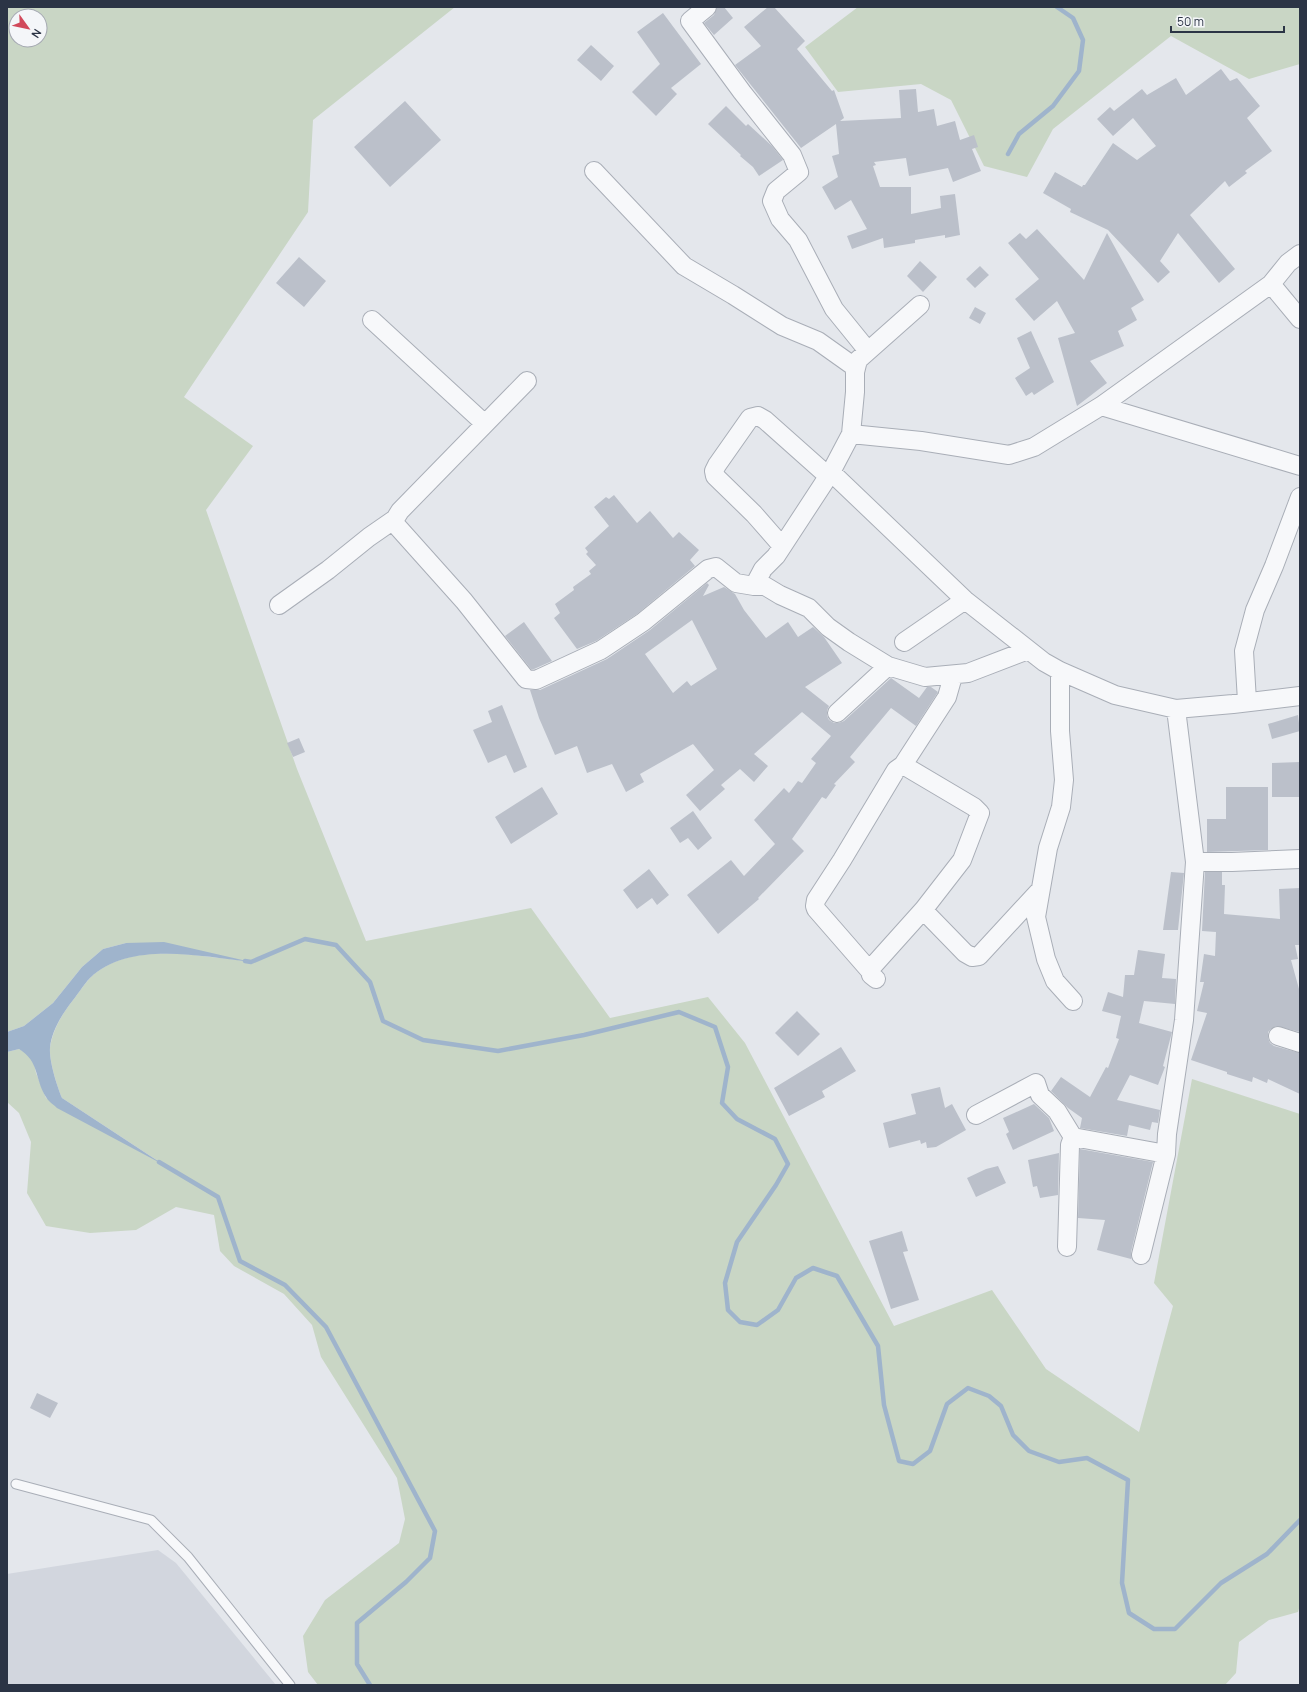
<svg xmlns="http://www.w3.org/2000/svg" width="1307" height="1692" font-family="Manrope,sans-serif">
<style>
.built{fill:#d2d6de}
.green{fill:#c9d6c5;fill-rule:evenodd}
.water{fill:#9fb4cc}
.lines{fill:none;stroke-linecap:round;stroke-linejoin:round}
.stream{stroke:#9fb4cc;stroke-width:4.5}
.building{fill:#bbc0ca;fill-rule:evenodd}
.lane-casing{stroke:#a9aeb7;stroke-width:11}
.street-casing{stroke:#a9aeb7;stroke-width:20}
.lane{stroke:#f7f8fa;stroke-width:9}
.street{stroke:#f7f8fa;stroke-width:18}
</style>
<rect width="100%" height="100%" fill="#e4e7ec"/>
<path class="built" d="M 158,1550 L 176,1563 L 276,1685 L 7,1685 L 7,1574 Z"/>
<path class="green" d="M 7,7 L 455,7 L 313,120 L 308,212 L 184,397 L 253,446 L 206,510 L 297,769 L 366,941 L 531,908 L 610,1018 L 708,997 L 745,1043 L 894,1326 L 992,1290 L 1046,1369 L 1139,1432 L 1173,1306 L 1154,1283 L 1192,1079 L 1300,1114 L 1300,1605 L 1298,1612 L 1269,1620 L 1239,1642 L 1236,1673 L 1225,1685 L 318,1685 L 308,1672 L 303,1636 L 325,1600 L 399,1543 L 405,1519 L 397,1478 L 321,1357 L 312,1325 L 284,1294 L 234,1266 L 220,1251 L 214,1215 L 176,1207 L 136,1230 L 90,1233 L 46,1226 L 27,1193 L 31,1142 L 19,1113 L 7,1102 L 7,1052 L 19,1049 L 28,1054 L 34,1063 L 36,1073 L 46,1098 L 158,1161 L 62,1098 C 57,1086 49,1060 50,1048 C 52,1032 61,1016 70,1004 C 77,996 83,985 91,977 C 132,940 197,957 247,961 L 126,943 L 103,949 L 82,967 L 53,1003 L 24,1026 L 7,1032 ZM 16,16 L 40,16 L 40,40 L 16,40 Z
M 858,7 L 1300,7 L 1300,64 L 1249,79 L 1171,36 L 1053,129 L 1027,177 L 984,166 L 951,100 L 921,84 L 838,92 L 805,47 Z"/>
<path class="water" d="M 164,942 L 251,962 C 202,957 130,940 90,978 C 83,985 77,996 70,1004 C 61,1016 51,1033 50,1048 C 49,1061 57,1086 62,1098 L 164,1165 L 57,1108 C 54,1105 48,1101 46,1097 C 34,1078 40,1062 19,1049 L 7,1052 L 7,1032 L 24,1026 L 53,1003 L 82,967 L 103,949 L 126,943 Z"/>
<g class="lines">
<path class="stream" d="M 1008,154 L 1019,134 L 1053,106 L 1079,71 L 1083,40 L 1073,18 L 1057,7
M 245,961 L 251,962 L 305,939 L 336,945 L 370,982 L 383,1021 L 423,1040 L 498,1051 L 584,1035 L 679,1012 L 715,1027 L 728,1067 L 722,1103 L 737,1119 L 775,1139 L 788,1164 L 776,1185 L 737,1242 L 725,1283 L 728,1310 L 740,1322 L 757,1325 L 778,1310 L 796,1278 L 813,1268 L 837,1276 L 878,1346 L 884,1405 L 899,1461 L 913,1464 L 930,1451 L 947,1404 L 968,1388 L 989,1396 L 1001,1406 L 1013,1435 L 1029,1451 L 1059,1462 L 1087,1458 L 1128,1480 L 1122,1583 L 1129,1613 L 1154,1629 L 1175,1629 L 1221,1583 L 1267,1554 L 1300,1520
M 159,1162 L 218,1197 L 240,1261 L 285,1285 L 326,1327 L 435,1531 L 430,1558 L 406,1582 L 357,1623 L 357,1664 L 370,1685"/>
</g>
<path class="building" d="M 717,7 L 724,7 L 733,18 L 714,35 L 704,23 L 714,15 Z
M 768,7 L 774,7 L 805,41 L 797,49 L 832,91 L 834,90 L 844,118 L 840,121 L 901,118 L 899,90 L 916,89 L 918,112 L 934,109 L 937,126 L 955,121 L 960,140 L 974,135 L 978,147 L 972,149 L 981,171 L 953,182 L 948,168 L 909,176 L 906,158 L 874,162 L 876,165 L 873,166 L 880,187 L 911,187 L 911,214 L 941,208 L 940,196 L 955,194 L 960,235 L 945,238 L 945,235 L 915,240 L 915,243 L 884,248 L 883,238 L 852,249 L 847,236 L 867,229 L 851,200 L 835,210 L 822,187 L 838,177 L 832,156 L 839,154 L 836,124 L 801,148 L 735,65 L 761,46 L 744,27 Z
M 663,13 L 701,64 L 671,88 L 677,94 L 656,116 L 632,92 L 660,64 L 637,32 Z
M 591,45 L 614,66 L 601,81 L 577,60 Z
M 1221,69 L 1230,81 L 1237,78 L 1260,106 L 1247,118 L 1272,151 L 1245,171 L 1247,173 L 1229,187 L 1225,181 L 1190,215 L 1235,269 L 1219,283 L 1178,233 L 1160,261 L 1170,272 L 1158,283 L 1108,230 L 1070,212 L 1071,209 L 1043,193 L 1055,172 L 1082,187 L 1083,185 L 1085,185 L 1113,143 L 1137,160 L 1156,146 L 1133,118 L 1113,136 L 1097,119 L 1110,107 L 1114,111 L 1142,89 L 1147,95 L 1176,78 L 1186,95 Z
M 405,101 L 441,140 L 390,187 L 354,147 Z
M 726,106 L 746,126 L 748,124 L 772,146 L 783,160 L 759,176 L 753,167 L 740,156 L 741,155 L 708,124 Z
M 1037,229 L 1084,280 L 1107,233 L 1144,300 L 1131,308 L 1137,320 L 1118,331 L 1124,346 L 1090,361 L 1107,383 L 1077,406 L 1058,338 L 1075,333 L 1057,301 L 1034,321 L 1015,299 L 1039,279 L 1008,243 L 1020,233 L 1026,239 Z
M 299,257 L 326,281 L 304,307 L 276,283 Z
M 920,261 L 937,277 L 923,292 L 907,276 Z
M 980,266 L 989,275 L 975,288 L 966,279 Z
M 975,307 L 986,313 L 980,324 L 969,318 Z
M 1031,331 L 1054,382 L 1034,395 L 1032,392 L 1026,396 L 1015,378 L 1030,368 L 1017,338 Z
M 614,495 L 637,523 L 650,511 L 673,538 L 679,532 L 699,550 L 690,560 L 695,566 L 637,614 L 596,641 L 577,649 L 554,618 L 560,613 L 555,604 L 574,590 L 573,587 L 591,574 L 589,571 L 596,565 L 586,554 L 588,552 L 585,548 L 609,526 L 594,507 L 606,497 L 609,499 Z
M 707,583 L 709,585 L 703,596 L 724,587 L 735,594 L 744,610 L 766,638 L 788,622 L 798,637 L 813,627 L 824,637 L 842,663 L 805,687 L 829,706 L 827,710 L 827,716 L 829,720 L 834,723 L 839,723 L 844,721 L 891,678 L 919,698 L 927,687 L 931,687 L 938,692 L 916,726 L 891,708 L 850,757 L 855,762 L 834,784 L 836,785 L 826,799 L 822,797 L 792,839 L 804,851 L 758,898 L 759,899 L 718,934 L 687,895 L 731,860 L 744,876 L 775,844 L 754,820 L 784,788 L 789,793 L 798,781 L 802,783 L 816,763 L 811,759 L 831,736 L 802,712 L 754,754 L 768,766 L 754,782 L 740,769 L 721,785 L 725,789 L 700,811 L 686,795 L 714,770 L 693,744 L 640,774 L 644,782 L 626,792 L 612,764 L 587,773 L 577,746 L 555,755 L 539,718 L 530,690 L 540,690 L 607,659 L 650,630 ZM 692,620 L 717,669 L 691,686 L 687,681 L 673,693 L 645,654 Z
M 524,622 L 552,661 L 534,669 L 531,669 L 505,636 Z
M 502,705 L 527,767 L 514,773 L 506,755 L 488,763 L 473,730 L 492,722 L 488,711 Z
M 1298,715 L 1300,731 L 1272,739 L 1268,724 Z
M 299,738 L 305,752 L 293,757 L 287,743 Z
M 1300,762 L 1300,797 L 1272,797 L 1272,763 Z
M 542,787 L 558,814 L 511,844 L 495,817 Z
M 1226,787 L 1268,787 L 1268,850 L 1207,852 L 1207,819 L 1226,819 Z
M 693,811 L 712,838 L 698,850 L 688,838 L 680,843 L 670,828 Z
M 649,869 L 669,895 L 657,905 L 652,898 L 637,909 L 623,890 Z
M 1171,872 L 1184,873 L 1178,930 L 1163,930 Z
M 1205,872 L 1222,872 L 1222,885 L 1225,885 L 1224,914 L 1280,919 L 1279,889 L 1300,888 L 1300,945 L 1295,945 L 1298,959 L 1291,960 L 1299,989 L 1300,1032 L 1276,1026 L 1271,1029 L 1268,1032 L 1268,1038 L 1270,1043 L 1274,1046 L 1300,1053 L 1300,1094 L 1268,1079 L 1267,1083 L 1253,1077 L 1252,1082 L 1227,1074 L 1227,1072 L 1191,1060 L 1207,1013 L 1197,1011 L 1204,982 L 1200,982 L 1204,954 L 1215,956 L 1216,932 L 1202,931 Z
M 1138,950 L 1165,954 L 1162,978 L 1176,979 L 1175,1004 L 1144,1001 L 1139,1023 L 1172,1032 L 1163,1066 L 1165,1067 L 1158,1085 L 1130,1075 L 1117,1100 L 1160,1110 L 1158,1123 L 1152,1122 L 1150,1130 L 1129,1125 L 1127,1136 L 1080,1128 L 1082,1118 L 1068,1108 L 1051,1091 L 1061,1077 L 1090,1097 L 1106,1067 L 1108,1068 L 1119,1039 L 1116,1038 L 1121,1016 L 1102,1011 L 1108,992 L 1123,997 L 1125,975 L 1134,975 Z
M 797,1011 L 820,1034 L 798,1056 L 775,1033 Z
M 841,1047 L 856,1071 L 822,1091 L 825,1097 L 789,1116 L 774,1088 Z
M 940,1087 L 945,1108 L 952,1104 L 966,1130 L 936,1147 L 927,1148 L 926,1142 L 921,1144 L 920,1140 L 889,1148 L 883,1123 L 916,1114 L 911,1094 Z
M 1034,1104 L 1049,1118 L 1054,1131 L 1013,1150 L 1006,1134 L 1009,1132 L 1003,1118 Z
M 1080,1149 L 1153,1162 L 1131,1252 L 1131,1259 L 1097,1250 L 1105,1220 L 1078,1218 Z
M 1059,1153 L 1058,1195 L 1040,1198 L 1037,1186 L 1033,1187 L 1028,1160 Z
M 998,1166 L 1006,1183 L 976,1197 L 967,1178 L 986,1169 Z
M 902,1231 L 908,1251 L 903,1252 L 919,1300 L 891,1309 L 869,1241 Z
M 37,1393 L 58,1403 L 50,1418 L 30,1408 Z"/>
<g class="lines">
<g class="lane-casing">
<path id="lane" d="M 16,1484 L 151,1520 L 188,1557 L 290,1685"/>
</g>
<g class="street-casing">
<path id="street" d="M 707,7 L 690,21 L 742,92 L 792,155 L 799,172 L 776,191 L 772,201 L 780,219 L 798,240 L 834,309 L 868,351
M 594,171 L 684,266 L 733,295 L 782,326 L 818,341 L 856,368
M 1271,284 L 1300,319
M 372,320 L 485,424
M 527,381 L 400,511 L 395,519 L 396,525 L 464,601 L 526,679 L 536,680 L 601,650 L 643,622 L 708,569 L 716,567 L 736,583 L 754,586 L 765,586 L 780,595 L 809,608 L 828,627 L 849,642 L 888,666 L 925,677 L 968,673 L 1028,650
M 1101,406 L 1300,466
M 851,434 L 921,441 L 1009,455 L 1034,447 L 1101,406 L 1271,284 L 1288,263 L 1300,254
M 831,472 L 965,600 L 1044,662 L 1060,671 L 1115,695 L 1176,709 L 1233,704 L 1300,696
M 782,546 L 754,514 L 715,476 L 714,471 L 717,465 L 750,418 L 758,416 L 765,420 L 828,476
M 754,586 L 763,569 L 776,556 L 831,472 L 851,434 L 855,392 L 855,372 L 858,360 L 920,305
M 279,605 L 328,570 L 369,537 L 395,519
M 904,642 L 965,600
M 1060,671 L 1060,731 L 1064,780 L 1061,807 L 1048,848 L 1036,917 L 1046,959 L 1055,981 L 1073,1001
M 1247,701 L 1244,651 L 1255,610 L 1274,566 L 1300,497
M 837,713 L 888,666
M 903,765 L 974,807 L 980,813 L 962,860 L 924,909 L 928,915 L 965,953 L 972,957 L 979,956 L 1040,890
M 1195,862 L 1232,862 L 1300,859
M 870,971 L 816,909 L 815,906 L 816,900 L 842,860 L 896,770 L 903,765 L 947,697 L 953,676
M 876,979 L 871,975 L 870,971 L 872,967 L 924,909
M 1278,1036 L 1300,1043
M 976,1115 L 1036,1083 L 1040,1095 L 1057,1111 L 1073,1137
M 1067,1247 L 1070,1145 L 1073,1137 L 1166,1154
M 1141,1255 L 1166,1154 L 1167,1134 L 1184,1020 L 1195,862 L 1176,709"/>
</g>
<use href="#lane" class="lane"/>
<use href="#street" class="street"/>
</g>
<rect width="1307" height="1692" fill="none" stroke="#2b3445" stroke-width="16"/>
<g transform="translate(28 28) rotate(123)"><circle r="19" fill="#f4f6f9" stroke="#a4a8b1"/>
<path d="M0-3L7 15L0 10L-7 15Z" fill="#d1495b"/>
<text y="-6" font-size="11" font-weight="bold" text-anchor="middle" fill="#2b3445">N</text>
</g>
<path d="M1171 26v6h113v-6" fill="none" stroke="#2b3445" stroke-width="2"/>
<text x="1177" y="26" font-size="12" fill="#2b3445" stroke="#f4f6f9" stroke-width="3" paint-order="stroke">50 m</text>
</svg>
